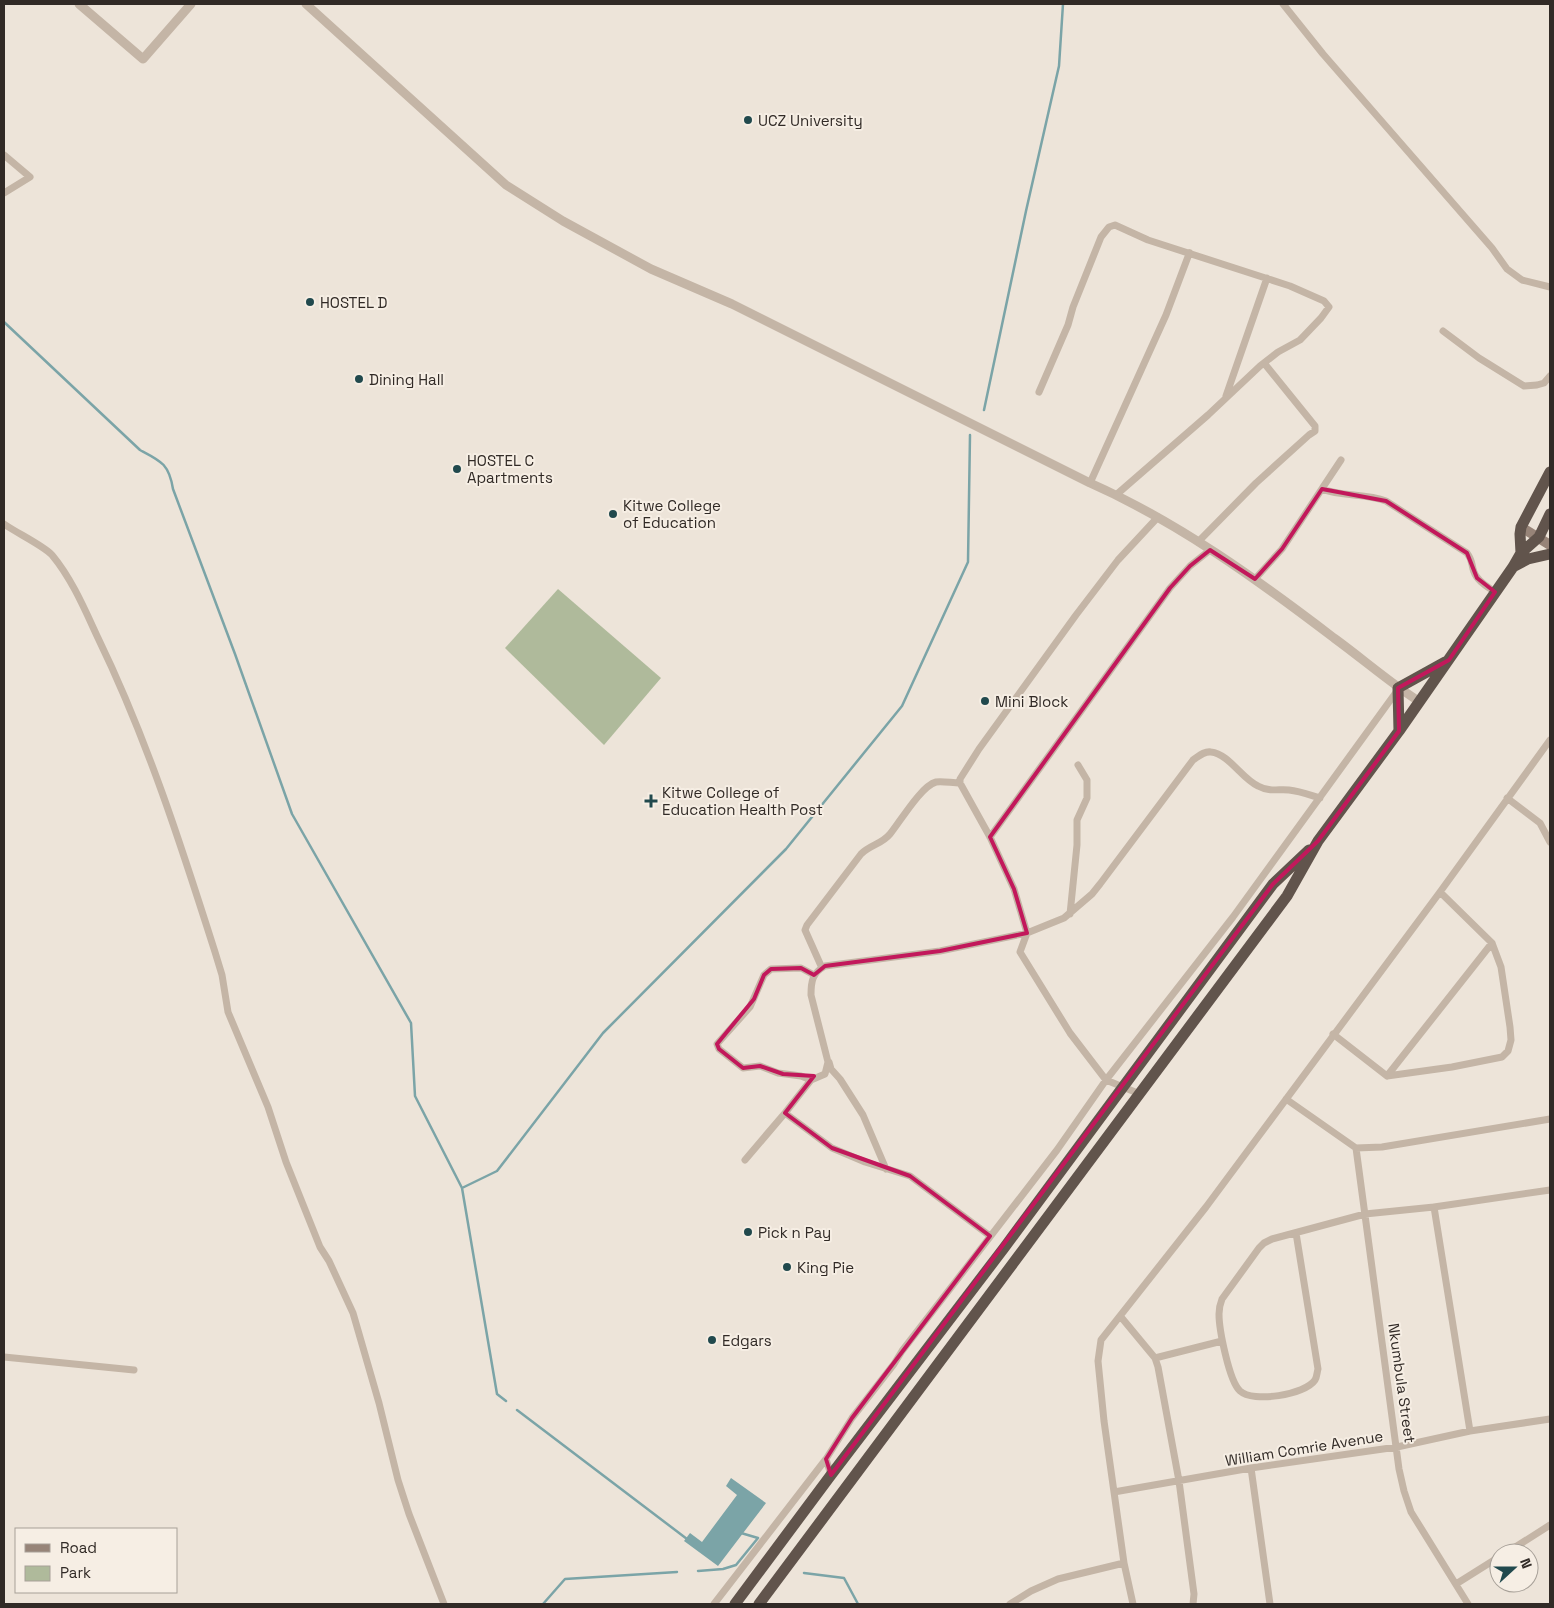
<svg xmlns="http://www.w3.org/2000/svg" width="1554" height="1608" font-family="'Space Grotesk',sans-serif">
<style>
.green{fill:#afba9b}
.water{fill:#7ba4a7}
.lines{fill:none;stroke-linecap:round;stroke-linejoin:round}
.stream{stroke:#7ba4a7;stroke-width:2.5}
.minor{stroke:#c4b5a6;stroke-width:7}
.tertiary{stroke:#c4b5a6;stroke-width:9}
.secondary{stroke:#978478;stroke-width:10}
.trunk{stroke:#61544c;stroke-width:11}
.marked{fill:none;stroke:#c2185b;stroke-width:4;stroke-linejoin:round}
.poi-dot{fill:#21494d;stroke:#f6eee4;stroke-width:2}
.labels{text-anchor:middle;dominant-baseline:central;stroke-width:4;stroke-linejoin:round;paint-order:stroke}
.poi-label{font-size:15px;fill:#312a26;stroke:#f6eee4;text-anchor:start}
.street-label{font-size:15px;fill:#312a26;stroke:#f6eee4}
</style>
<rect width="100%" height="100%" fill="#ede4d9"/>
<path class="green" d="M 558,589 L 661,678 L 604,745 L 505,648 Z"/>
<path class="water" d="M 731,1478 L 766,1503 L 718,1566 L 684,1541 L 690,1533 L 702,1542 L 737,1495 L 726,1486 Z"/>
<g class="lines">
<path class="stream" d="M 4,322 L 140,450 C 161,461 169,464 173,489 L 235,654 L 292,814 L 411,1023 L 415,1096 L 462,1188 L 497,1394 L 506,1401
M 984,410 L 1026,211 L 1059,66 L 1063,4
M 462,1188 L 497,1171 L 603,1033 L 786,849 L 902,706 L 968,562 L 970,435
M 517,1410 L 687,1539
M 698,1571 L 723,1569 L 736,1565 L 758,1538 L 741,1533
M 804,1573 L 844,1578 L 858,1604
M 543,1604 L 565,1579 L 677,1572"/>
<path class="minor" d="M 1283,4 L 1323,54 L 1492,248 L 1507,269 L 1522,280 L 1550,287
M 4,155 L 30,177 L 4,193
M 1443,331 L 1479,358 L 1524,386 L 1537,385 L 1544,383 L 1550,376
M 1039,392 L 1068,325 L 1073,307 L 1101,237 L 1109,227 L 1115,225 L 1148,240 L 1290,286 L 1324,301 L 1329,307 L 1321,318 L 1300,340 L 1278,352 L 1260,366 L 1208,415 L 1116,495
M 1226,396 L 1267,278
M 1090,483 L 1166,315 L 1189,254 L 1190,253
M 1322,489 C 1342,497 1365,493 1386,501 L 1467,553 C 1473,561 1471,564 1474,572 C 1477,581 1488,587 1495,592
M 4,524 C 15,532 44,546 52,555 C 72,579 85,610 98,638 C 147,739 181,845 215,952 L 222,975 L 228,1012 L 268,1107 L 286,1162 L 320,1247 L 329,1261 L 353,1313 L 379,1403 L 398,1480 L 409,1514 L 444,1604
M 1198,542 L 1256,483 L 1309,435 L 1315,431 L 1315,426 L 1264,363
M 1255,579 L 1282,549 L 1341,460
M 1507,798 L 1540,823 L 1550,842
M 990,837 L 1170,588 L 1190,566 L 1210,550
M 1070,914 L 1077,845 L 1077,820 L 1087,798 L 1087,780 L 1078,765
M 822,968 L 805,930 L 807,925 L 861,854 C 870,845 882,844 890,834 C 900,822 921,786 936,782 C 943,781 952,783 960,783
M 1333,1034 L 1387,1076 L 1452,1067 L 1502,1057 L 1508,1051 L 1511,1040 L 1510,1027 L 1501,967 L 1492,943 L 1440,892
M 829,1062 L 831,1069 L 840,1079 L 863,1115 L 886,1169
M 1387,1076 L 1492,943
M 811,1080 L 801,1076 L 778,1073 L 760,1066 L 743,1068 L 719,1049 L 717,1044 L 750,1007 L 764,975 L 771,969 L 801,968 L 814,975
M 1140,1094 L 1106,1080 L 1070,1033 L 1020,952 L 1027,933 L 1014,889 L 990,837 L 960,783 L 960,779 L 979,749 L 1076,615 L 1118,560 L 1158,517
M 1286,1099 L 1356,1148 L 1382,1147 L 1550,1119
M 785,1113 L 832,1148 L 865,1162 L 910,1176 L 990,1236
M 1356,1148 L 1399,1469 L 1404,1491 L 1411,1512 L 1468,1604
M 745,1160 L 785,1113 L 811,1080 L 825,1074 L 828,1062 L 811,995 C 811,982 812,973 825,966 L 940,951 L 1027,933 L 1064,918 L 1092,894 L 1100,884 L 1193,760 C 1199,756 1204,751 1211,752 C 1229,754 1242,779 1258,786 C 1269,792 1278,789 1289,790 C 1300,791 1310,795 1320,798
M 1434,1207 L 1470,1431
M 1296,1233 L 1318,1369 C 1317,1372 1317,1377 1315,1380 C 1305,1395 1253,1403 1240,1391 C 1229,1381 1219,1329 1219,1314 C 1219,1308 1220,1304 1222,1299 L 1259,1248 L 1264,1243 L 1272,1239 L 1365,1214 L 1434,1207 L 1550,1190
M 1121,1317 L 1155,1358 L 1158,1367 L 1179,1481 L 1194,1594 L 1193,1604
M 4,1357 L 134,1370
M 1155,1358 L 1222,1341
M 1251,1468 L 1270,1604
M 831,1475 L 826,1459 L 852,1418 L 894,1364 L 902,1351 L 1057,1150 L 1106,1080 L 1233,917 L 1397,691
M 1114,1492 L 1251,1468 L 1397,1447 L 1470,1431 L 1550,1419
M 1506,1553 L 1550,1525
M 1456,1584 L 1499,1557
M 714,1604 L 826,1459
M 1010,1604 L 1031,1591 L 1058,1579 L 1124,1563
M 1133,1604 L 1124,1563 L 1104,1421 L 1098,1361 L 1101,1340 L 1206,1207 L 1440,892 L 1550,740"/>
<path class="tertiary" d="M 79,4 L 143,59 L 191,4
M 306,4 L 506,185 L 563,221 L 651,269 L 732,304 L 1090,483 C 1178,522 1258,580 1334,638 C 1363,659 1390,683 1420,702"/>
<path class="secondary" d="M 1521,527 L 1550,545"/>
<path class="trunk" d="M 1521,553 L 1520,534 L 1521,527 L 1550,472
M 1513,567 L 1528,559 L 1550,554
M 1399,731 L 1398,688 L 1445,662
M 735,1604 L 831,1475 L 1004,1248 L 1273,884 L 1309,850
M 759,1604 L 1287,896 L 1318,841 L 1399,731 L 1513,567 L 1521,553 L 1539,537 L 1550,514"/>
</g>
<path class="marked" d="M 1322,489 L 1386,501 L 1467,553 L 1477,578 L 1495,592 L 1449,660 L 1398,688 L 1399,731 L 1318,841 L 1273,884 L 831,1475 L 826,1459 L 852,1418 L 990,1236 L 910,1176 L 832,1148 L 785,1113 L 814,1076 L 783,1074 L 760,1066 L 743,1068 L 719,1049 L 717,1044 L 754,999 L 764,975 L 771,969 L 801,968 L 814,975 L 825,966 L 940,951 L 1027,933 L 1014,889 L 990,837 L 1170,588 L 1190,566 L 1210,550 L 1255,579 L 1282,549 Z"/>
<g class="poi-dot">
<circle cx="748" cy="120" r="5"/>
<circle cx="310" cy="302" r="5"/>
<circle cx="359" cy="379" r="5"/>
<circle cx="457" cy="469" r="5"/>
<circle cx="613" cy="514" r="5"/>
<circle cx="985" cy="701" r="5"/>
<path d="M648.5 793.5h5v5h5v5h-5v5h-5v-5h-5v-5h5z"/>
<circle cx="748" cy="1232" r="5"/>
<circle cx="787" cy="1267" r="5"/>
<circle cx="712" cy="1340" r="5"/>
</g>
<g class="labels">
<g class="poi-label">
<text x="758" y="120">UCZ University</text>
<text x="320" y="302">HOSTEL D</text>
<text x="369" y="379">Dining Hall</text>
<text x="467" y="460">HOSTEL C<tspan x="467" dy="17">Apartments</tspan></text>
<text x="623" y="505">Kitwe College<tspan x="623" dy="17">of Education</tspan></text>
<text x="995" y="701">Mini Block</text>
<text x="662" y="792">Kitwe College of<tspan x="662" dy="17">Education Health Post</tspan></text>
<text x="758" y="1232">Pick n Pay</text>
<text x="797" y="1267">King Pie</text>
<text x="722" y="1340">Edgars</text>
</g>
<g class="street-label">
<text transform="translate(1402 1383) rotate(82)">Nkumbula Street</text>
<text transform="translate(1304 1448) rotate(-9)">William Comrie Avenue</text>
</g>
</g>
<rect width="1554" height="1608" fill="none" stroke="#312a26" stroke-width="10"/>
<rect x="15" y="1528" width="162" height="65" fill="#f6eee4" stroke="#a7a098"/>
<rect x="25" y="1544" width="25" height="8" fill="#978478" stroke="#a7a098"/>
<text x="60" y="1553" font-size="15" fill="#312a26">Road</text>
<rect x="25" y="1566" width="25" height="15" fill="#afba9b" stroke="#a7a098"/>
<text x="60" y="1578" font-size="15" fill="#312a26">Park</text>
<g transform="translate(1514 1568) rotate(69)"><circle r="24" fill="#f6eee4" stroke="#a7a098"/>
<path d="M0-4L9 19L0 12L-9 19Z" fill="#21494d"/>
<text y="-8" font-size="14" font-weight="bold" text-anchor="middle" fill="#312a26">N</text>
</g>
</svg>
